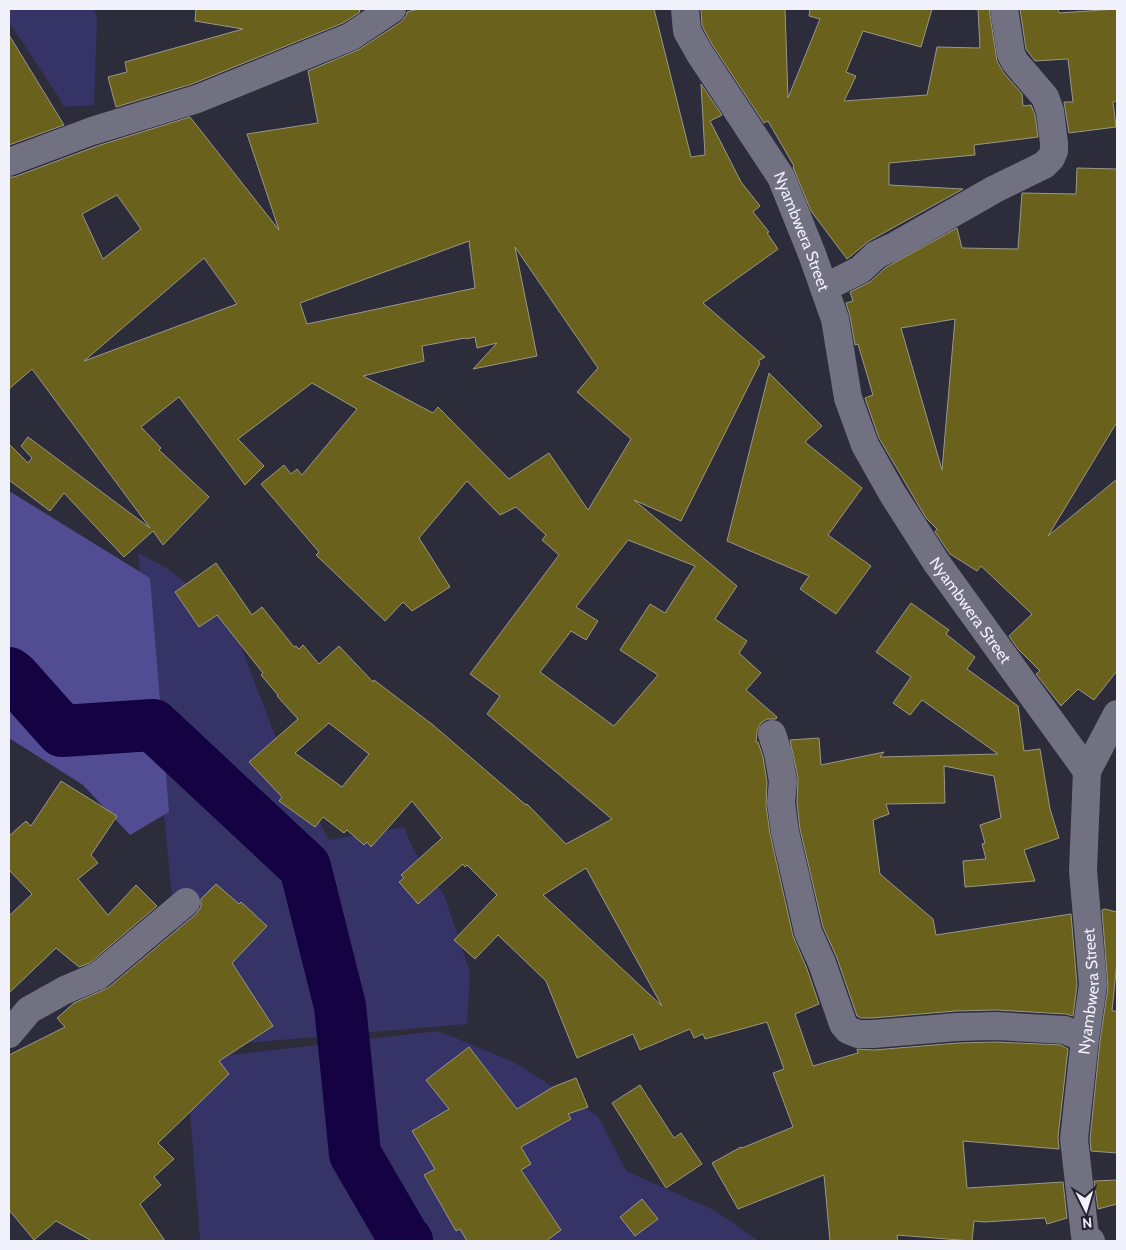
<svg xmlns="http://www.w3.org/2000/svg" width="1126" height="1250" font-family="Cabin,sans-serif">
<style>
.green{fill:#363366}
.forest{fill:#524d93}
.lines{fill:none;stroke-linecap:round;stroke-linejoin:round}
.stream{stroke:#564a7a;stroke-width:9}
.river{stroke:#140243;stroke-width:52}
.building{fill:#69611c;stroke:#9a9887;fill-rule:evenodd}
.minor{stroke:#717182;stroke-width:28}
.tertiary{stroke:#717182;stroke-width:28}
.labels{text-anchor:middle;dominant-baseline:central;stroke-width:4;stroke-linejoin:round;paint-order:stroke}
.street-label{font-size:16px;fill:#f1f1fb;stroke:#222230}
</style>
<rect width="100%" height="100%" fill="#2c2c3a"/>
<path class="green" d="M 9,9 L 94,9 L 97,18 L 94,105 L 65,107 L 9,22 Z
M 138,553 L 167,568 L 231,620 L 274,733 L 329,840 L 404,827 L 413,849 L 444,895 L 470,973 L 467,1024 L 187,1048 Z
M 438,1031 L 514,1062 L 598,1116 L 626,1171 L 714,1210 L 759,1241 L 200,1241 L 186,1060 Z"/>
<path class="forest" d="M 9,491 L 150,578 L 169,812 L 130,835 L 83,785 L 9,738 Z"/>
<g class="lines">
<path class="stream" d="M 9,684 L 14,677"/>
<path class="river" d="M 9,673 L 14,677 L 62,731 L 153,725 L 305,867 L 340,1006 L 355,1154 L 405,1240 L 407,1241"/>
</g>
<path class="building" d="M 196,9 L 359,9 L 360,12 L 343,23 L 192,84 L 116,107 L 108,77 L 127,72 L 125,62 L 243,29 L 195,21 Z
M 418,9 L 654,9 L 691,157 L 705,155 L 701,84 L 722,115 L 710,121 L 741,182 L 760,206 L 753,212 L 769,232 L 767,233 L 778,249 L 703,303 L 765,357 L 758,361 L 760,363 L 681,521 L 634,500 L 737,586 L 715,619 L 747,641 L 739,653 L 761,673 L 746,690 L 777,717 L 776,719 L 767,719 L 761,723 L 757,731 L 756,742 L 758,742 L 763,757 L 767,782 L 766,805 L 770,834 L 793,936 L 807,969 L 819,1004 L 795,1014 L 813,1066 L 858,1053 L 857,1049 L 874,1050 L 958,1043 L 996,1042 L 1061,1045 L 1068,1049 L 1058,1137 L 1059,1149 L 963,1141 L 967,1188 L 1063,1182 L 1067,1218 L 1047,1224 L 1045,1218 L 985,1222 L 974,1221 L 972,1241 L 897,1235 L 898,1241 L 830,1241 L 824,1175 L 738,1209 L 712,1163 L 741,1147 L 742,1148 L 793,1127 L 773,1073 L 784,1069 L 767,1022 L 705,1039 L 703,1034 L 694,1038 L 690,1029 L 640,1050 L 633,1034 L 577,1058 L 546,981 L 498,935 L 475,959 L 454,940 L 497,895 L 467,865 L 465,867 L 463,864 L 418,904 L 399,882 L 404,878 L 401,875 L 442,838 L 412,801 L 371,847 L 367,842 L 364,845 L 347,830 L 344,833 L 323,817 L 315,827 L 279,801 L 282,797 L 249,762 L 298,719 L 277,696 L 278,695 L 261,675 L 263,673 L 217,615 L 199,627 L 175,592 L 216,563 L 252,615 L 262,607 L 294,647 L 296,646 L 299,649 L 303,645 L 319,664 L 339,646 L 373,682 L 374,680 L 433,725 L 526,805 L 527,804 L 566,844 L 612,819 L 487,714 L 500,696 L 470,674 L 559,555 L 542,540 L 546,535 L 516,507 L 500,515 L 467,481 L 419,538 L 450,587 L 412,611 L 403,602 L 385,621 L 316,555 L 319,552 L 261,484 L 284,465 L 291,474 L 297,469 L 302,475 L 357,409 L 312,383 L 238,439 L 264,466 L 245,485 L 179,397 L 141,427 L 161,448 L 159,450 L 209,497 L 163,545 L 153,531 L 124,557 L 64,493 L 50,511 L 9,480 L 9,444 L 28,463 L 32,458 L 21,446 L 28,437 L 150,528 L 32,369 L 9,389 L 9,177 L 14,177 L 97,146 L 190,117 L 279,230 L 247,134 L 318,123 L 308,71 L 358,50 L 401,22 L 406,16 L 407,12 ZM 117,195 L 141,229 L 103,259 L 82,214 ZM 469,241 L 475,288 L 307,324 L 300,303 ZM 515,247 L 598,368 L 577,392 L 631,439 L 588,510 L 549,453 L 509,479 L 438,407 L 433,413 L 363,376 L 424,361 L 422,346 L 465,338 L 466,339 L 475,337 L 477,348 L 497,343 L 473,369 L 537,356 ZM 204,258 L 237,304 L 84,361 ZM 628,540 L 695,566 L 665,613 L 650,604 L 620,650 L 658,675 L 614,726 L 540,672 L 571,631 L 586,640 L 598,621 L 576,607 ZM 329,723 L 369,754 L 342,787 L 295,753 ZM 586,868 L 662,1006 L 543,895 Z
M 701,9 L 785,9 L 788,98 L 820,19 L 809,16 L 810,9 L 932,9 L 921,47 L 863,31 L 846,72 L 856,76 L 844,101 L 927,95 L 937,47 L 980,48 L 978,9 L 989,9 L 997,61 L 1003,72 L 1022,94 L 1023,106 L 1031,105 L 1035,115 L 1038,137 L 974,145 L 975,155 L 889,163 L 889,185 L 963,189 L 869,241 L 847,259 L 811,211 L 793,167 L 794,166 L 768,121 L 764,123 L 713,46 L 702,26 Z
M 1020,9 L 1058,9 L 1059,13 L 1117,9 L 1117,101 L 1113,102 L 1116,127 L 1069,133 L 1064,102 L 1073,102 L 1068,59 L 1035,61 L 1026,49 Z
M 9,35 L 64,125 L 9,145 Z
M 1077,168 L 1117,169 L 1117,422 L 1048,536 L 1117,479 L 1117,671 L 1094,700 L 1078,689 L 1061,706 L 1036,674 L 1040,671 L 1018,649 L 1009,636 L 1032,614 L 981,566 L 977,571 L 950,554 L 935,532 L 937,529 L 926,518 L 879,438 L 865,398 L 873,395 L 858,344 L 855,345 L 850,316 L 846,303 L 853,301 L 850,292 L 870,282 L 885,268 L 957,228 L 962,248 L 1018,249 L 1022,193 L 1076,194 ZM 955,319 L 942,470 L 901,328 Z
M 769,373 L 822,426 L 805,442 L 862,488 L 828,535 L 871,566 L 836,614 L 800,589 L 809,576 L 727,541 Z
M 911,603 L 949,630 L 946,634 L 975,657 L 967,669 L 1018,706 L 1024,751 L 1040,749 L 1050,809 L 1059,838 L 1024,850 L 1035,881 L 965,887 L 963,861 L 986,859 L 982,844 L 985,843 L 980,825 L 1001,818 L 994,776 L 944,766 L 945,803 L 886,804 L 889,814 L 873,820 L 880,874 L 933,919 L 936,935 L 1071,914 L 1077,985 L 1073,1016 L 1066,1014 L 996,1010 L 956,1011 L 872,1018 L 861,1018 L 857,1016 L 837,958 L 823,927 L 800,829 L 797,803 L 798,778 L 790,740 L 819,738 L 821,765 L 884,752 L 880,757 L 998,754 L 922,700 L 910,715 L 893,703 L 911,677 L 876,652 Z
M 61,781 L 117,816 L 91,855 L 98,863 L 78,879 L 108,915 L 136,885 L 157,906 L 90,963 L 79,967 L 56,948 L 9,993 L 9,916 L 32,894 L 9,870 L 9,836 L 26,821 L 31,826 Z
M 216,884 L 239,904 L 241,902 L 267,926 L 232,963 L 273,1026 L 219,1061 L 229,1074 L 158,1143 L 174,1159 L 154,1177 L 161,1185 L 140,1204 L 165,1241 L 92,1241 L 56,1221 L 34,1240 L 9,1210 L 9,1055 L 65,1027 L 57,1018 L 74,1003 L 108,988 L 196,914 L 201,907 L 201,899 Z
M 1105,909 L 1117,912 L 1117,961 L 1112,1011 L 1117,1011 L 1117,1153 L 1091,1151 L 1090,1139 L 1100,1041 L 1108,987 L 1102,910 Z
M 469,1047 L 517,1109 L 553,1087 L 576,1078 L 588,1107 L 568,1114 L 571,1119 L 521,1147 L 531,1164 L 521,1170 L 561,1230 L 546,1241 L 467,1241 L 460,1229 L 456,1231 L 424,1175 L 435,1169 L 412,1131 L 449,1109 L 426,1080 Z
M 640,1085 L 674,1138 L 681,1133 L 702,1164 L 666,1188 L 612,1103 Z
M 1117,1180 L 1117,1204 L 1098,1209 L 1094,1181 Z
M 642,1199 L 658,1219 L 635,1236 L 620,1217 Z"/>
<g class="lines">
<g class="minor">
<path id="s1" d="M 685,9 L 687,31 L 700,54 L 781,177 L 812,254 L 835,319 L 848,398 L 865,445 L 892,493 L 936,562 L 1087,771"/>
<path d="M 9,162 L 92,131 L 197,99 L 350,37 L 392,9"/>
<path d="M 824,288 L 860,270 L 876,255 L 895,246 L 995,189 L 1044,165 L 1051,158 L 1054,151 L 1054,143 L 1050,111 L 1045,97 L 1015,62 L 1011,54 L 1004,9"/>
<path d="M 772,734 L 778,753 L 783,781 L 781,803 L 785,832 L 797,883 L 808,932 L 822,963 L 843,1024 L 848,1030 L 858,1034 L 873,1034 L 957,1027 L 996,1026 L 1065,1030 L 1085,1039"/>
<path d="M 9,1034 L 29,1010 L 65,990 L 98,976 L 186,902"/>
</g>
<path class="tertiary" id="s2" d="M 1091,1241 L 1085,1236 L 1074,1139 L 1085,1039 L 1093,985 L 1083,871 L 1087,771 L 1117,714"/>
</g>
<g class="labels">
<g class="street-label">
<text stroke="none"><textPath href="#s1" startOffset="254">Nyambwera Street</textPath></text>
<text stroke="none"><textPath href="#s1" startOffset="674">Nyambwera Street</textPath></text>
<text stroke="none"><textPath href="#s2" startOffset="254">Nyambwera Street</textPath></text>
</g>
</g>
<rect width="1126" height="1250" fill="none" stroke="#f1f1fb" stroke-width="20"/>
<g transform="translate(1086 1210) rotate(175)" stroke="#222230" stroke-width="4" paint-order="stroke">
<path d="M0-4L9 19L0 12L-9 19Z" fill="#f1f1fb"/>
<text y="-8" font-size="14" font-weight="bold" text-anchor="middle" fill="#f1f1fb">N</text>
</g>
</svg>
